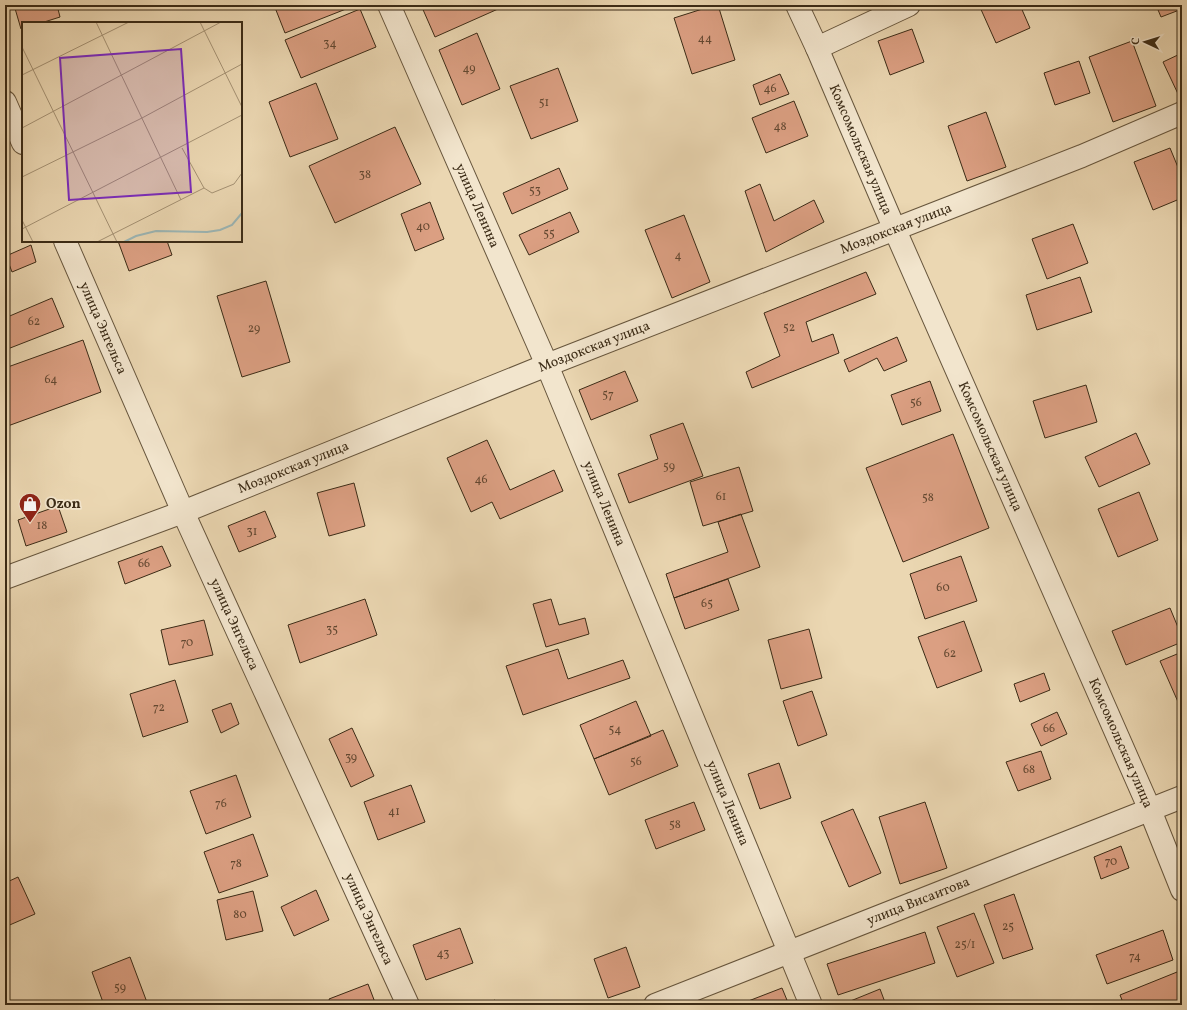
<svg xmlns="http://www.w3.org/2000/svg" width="1187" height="1010" font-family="Vollkorn,serif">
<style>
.building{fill:#db9f82;stroke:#3b2b16}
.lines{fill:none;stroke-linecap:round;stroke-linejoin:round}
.minor-casing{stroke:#67563d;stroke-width:24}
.minor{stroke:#f2e5cd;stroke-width:22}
.labels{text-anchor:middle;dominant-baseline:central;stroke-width:3.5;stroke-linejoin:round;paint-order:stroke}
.number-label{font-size:12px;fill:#634831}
.street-label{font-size:14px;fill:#3b2b16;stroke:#f2e5cd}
.poi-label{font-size:14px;font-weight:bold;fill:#3b2b16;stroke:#f2e5cd;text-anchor:start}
.inset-river{fill:none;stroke:#9cb7b7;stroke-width:2}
.inset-road{fill:none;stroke:#a59274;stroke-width:1}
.view{fill:#7b2cbf;fill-opacity:0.15;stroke:#7b2cbf;stroke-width:2}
.inset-edge{fill:none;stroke:#3b2b16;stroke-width:2}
</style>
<rect width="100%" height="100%" fill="#ebd7b2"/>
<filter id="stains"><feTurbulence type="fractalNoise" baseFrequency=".005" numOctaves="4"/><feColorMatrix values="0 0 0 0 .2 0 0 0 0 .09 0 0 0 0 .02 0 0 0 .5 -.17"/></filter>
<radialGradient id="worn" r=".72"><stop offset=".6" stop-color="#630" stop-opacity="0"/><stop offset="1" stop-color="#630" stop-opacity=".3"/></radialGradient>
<path class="building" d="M 14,5 L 57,5 L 60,17 L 41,23 L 23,23 L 23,28 L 21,29 Z
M 274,5 L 345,5 L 346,9 L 285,33 Z
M 421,5 L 507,5 L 435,37 Z
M 715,5 L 718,5 L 735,60 L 692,74 L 674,18 Z
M 979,5 L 1020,5 L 1030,28 L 996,43 Z
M 1156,5 L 1182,5 L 1182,9 L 1161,17 Z
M 360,9 L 376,47 L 301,78 L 285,40 Z
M 912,29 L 924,62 L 890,75 L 878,41 Z
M 477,33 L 500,89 L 462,105 L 439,50 Z
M 1132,41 L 1156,106 L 1113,122 L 1089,57 Z
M 1182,53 L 1182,95 L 1179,96 L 1163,62 Z
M 1079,61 L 1090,93 L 1055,105 L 1044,73 Z
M 558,68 L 578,121 L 531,139 L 510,86 Z
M 780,74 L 789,94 L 760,105 L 753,85 Z
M 316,83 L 338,139 L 290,157 L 269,102 Z
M 794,101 L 808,136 L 766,153 L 752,118 Z
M 986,112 L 1006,167 L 967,181 L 948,126 Z
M 395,127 L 421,184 L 335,223 L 309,166 Z
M 1170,148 L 1182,177 L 1182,198 L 1153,210 L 1134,162 Z
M 559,168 L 568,189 L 512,214 L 503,193 Z
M 760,184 L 774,221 L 814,200 L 824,222 L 766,252 L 745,191 Z
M 430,202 L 444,239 L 415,251 L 401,214 Z
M 570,212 L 579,232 L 529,255 L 519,235 Z
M 684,215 L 710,282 L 672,298 L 645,230 Z
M 1073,224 L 1088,263 L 1047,279 L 1032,239 Z
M 118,241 L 167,241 L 172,255 L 129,271 Z
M 31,245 L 36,262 L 12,272 L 6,256 Z
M 866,272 L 876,294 L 806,322 L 812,342 L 833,334 L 839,353 L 752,388 L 746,372 L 780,356 L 764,313 Z
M 1080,277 L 1092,312 L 1037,330 L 1026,295 Z
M 266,281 L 290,362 L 242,377 L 217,296 Z
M 52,298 L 64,327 L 5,350 L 5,318 Z
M 897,337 L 907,361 L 884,371 L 877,358 L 849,372 L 844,360 Z
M 83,340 L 101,392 L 5,427 L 5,368 Z
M 625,371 L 638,401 L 591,420 L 579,390 Z
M 930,381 L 941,411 L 902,425 L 891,395 Z
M 1086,385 L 1097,422 L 1045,438 L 1033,401 Z
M 683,423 L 703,476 L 629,503 L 618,474 L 658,459 L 650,435 Z
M 1136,433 L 1150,464 L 1099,487 L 1085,457 Z
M 953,434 L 989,528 L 903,562 L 866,468 Z
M 487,440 L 510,490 L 554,470 L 563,491 L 500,519 L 492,502 L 471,512 L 447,458 Z
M 739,467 L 753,511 L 703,526 L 690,482 Z
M 354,483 L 365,526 L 329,536 L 317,493 Z
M 1139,492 L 1158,540 L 1118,557 L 1098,509 Z
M 58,506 L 67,532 L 26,546 L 18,520 Z
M 265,511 L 276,537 L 239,552 L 228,526 Z
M 741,514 L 760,567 L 674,598 L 666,574 L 728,552 L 718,522 Z
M 162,546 L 171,566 L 125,584 L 118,562 Z
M 961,556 L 977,601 L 925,619 L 910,574 Z
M 728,579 L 739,610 L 685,629 L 674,598 Z
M 365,599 L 377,635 L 300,663 L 288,625 Z
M 551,599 L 559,625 L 585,618 L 589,634 L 546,647 L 533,604 Z
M 1170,608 L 1182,637 L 1182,642 L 1126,665 L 1112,631 Z
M 204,620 L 213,655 L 169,665 L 161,630 Z
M 964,621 L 982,671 L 937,688 L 918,637 Z
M 809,629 L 822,678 L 781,689 L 768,640 Z
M 558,649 L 568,679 L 623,660 L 630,678 L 523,715 L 506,666 Z
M 1182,652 L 1182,711 L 1160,661 Z
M 1044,673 L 1050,690 L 1020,702 L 1014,684 Z
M 175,680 L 188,722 L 143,737 L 130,694 Z
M 812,691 L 827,735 L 798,746 L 783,701 Z
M 636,701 L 651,736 L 594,759 L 580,725 Z
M 231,703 L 239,724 L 221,733 L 212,710 Z
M 1057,712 L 1067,734 L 1041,746 L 1031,724 Z
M 352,728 L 374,776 L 351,787 L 329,739 Z
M 663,730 L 678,766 L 609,795 L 594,759 Z
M 1041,751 L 1051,779 L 1018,791 L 1006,762 Z
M 779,763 L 791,798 L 760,809 L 748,774 Z
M 236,775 L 251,817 L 206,834 L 190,791 Z
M 411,785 L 425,822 L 378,840 L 364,802 Z
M 694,802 L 705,830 L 656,849 L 645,820 Z
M 925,802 L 947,868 L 900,884 L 879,817 Z
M 853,809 L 881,873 L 849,887 L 821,822 Z
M 253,834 L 268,876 L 219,893 L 204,852 Z
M 1121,846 L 1129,868 L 1101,879 L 1094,857 Z
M 18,877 L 35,914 L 5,927 L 5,883 Z
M 316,890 L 329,920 L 294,936 L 281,907 Z
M 253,891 L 263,931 L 226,940 L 217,900 Z
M 1014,894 L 1033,949 L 1003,959 L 984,905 Z
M 974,913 L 994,963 L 957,977 L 937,927 Z
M 460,928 L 473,963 L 426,980 L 413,945 Z
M 1163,930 L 1173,960 L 1107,984 L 1096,955 Z
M 925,932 L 935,963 L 838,995 L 827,964 Z
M 626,947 L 640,987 L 608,998 L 594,959 Z
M 130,957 L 148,1005 L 104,1005 L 92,972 Z
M 1182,970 L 1182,1005 L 1124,1005 L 1120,995 Z
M 368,984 L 376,1005 L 331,1005 L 329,999 Z
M 782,988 L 789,1005 L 738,1005 Z
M 880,989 L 886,1005 L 849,1005 L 848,1002 Z
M 495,1000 L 497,1005 L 483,1005 Z"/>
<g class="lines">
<g class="minor-casing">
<g id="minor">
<path id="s1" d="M 389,5 L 547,365 L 811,1005"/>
<path id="s2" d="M 797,5 L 817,48 L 895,230 L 1150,810 L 1182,890"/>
<path d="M 817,48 L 909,5"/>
<path d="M 5,102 L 23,143"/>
<path id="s3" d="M 65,241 L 183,512 L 408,1005"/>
<path id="s4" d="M 5,578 L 183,512 L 547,365 L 1082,156 L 1182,113"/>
<path id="s5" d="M 655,1005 L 1182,797"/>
</g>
</g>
<use href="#minor" class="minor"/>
</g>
<defs>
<g id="shop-pin" transform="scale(1.15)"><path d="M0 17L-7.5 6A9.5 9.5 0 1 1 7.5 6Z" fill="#8f2418" stroke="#f2e5cd"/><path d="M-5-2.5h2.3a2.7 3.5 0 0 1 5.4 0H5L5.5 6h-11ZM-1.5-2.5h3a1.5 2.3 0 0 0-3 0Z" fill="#fff"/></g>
</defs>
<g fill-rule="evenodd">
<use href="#shop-pin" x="30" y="504"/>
</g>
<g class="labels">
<g class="number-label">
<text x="705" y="39">44</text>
<text x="330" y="44">34</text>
<text x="469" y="69">49</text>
<text x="770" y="89">46</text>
<text x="544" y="103">51</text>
<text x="780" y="127">48</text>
<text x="365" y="175">38</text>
<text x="535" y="191">53</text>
<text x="423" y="227">40</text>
<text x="549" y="234">55</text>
<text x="678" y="256">4</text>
<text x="34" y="322">62</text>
<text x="789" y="328">52</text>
<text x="254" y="329">29</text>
<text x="51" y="380">64</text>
<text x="608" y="395">57</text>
<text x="916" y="403">56</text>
<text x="669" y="467">59</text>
<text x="481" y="480">46</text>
<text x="721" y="497">61</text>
<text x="928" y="498">58</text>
<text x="42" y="526">18</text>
<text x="252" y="532">31</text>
<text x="144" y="564">66</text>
<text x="943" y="588">60</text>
<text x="707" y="604">65</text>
<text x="332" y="630">35</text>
<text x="187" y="643">70</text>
<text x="950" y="654">62</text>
<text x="159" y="708">72</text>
<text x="1049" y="729">66</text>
<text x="615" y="730">54</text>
<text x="351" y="758">39</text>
<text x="636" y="762">56</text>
<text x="1029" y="770">68</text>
<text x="221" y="804">76</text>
<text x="394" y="812">41</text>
<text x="675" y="825">58</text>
<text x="1111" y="862">70</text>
<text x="236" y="864">78</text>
<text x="240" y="915">80</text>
<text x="1008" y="927">25</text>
<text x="965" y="945">25/1</text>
<text x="443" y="954">43</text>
<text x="1135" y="957">74</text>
<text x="120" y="988">59</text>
</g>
<g class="street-label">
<text stroke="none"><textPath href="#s2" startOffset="158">Комсомольская улица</textPath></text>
<text stroke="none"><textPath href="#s1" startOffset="219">улица Ленина</textPath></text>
<text stroke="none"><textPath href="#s4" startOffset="957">Моздокская улица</textPath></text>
<text stroke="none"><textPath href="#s3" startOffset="95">улица Энгельса</textPath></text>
<text stroke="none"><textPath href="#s4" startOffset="633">Моздокская улица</textPath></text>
<text stroke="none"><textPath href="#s2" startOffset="482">Комсомольская улица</textPath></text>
<text stroke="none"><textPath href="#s4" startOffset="309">Моздокская улица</textPath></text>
<text stroke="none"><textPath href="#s1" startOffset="543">улица Ленина</textPath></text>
<text stroke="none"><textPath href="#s3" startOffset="419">улица Энгельса</textPath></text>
<text stroke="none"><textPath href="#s2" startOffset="806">Комсомольская улица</textPath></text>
<text stroke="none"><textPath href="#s1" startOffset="867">улица Ленина</textPath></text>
<text stroke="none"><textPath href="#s5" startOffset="283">улица Висаитова</textPath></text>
<text stroke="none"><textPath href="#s3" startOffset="743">улица Энгельса</textPath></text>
</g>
<g class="poi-label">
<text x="46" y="504">Ozon</text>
</g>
</g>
<g transform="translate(22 22)">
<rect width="220" height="220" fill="#ebd7b2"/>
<path class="inset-river" d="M 102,220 L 114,214 L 134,209 L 185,210 L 198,208 L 210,203 L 220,191"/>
<path class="inset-road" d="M 74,0 L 159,178M 178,0 L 220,85M 0,25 L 95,220M 0,53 L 107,0M 0,106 L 199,0M 160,126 L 182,166 L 190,171 L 212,162 L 220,151M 0,155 L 120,96 L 220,42M 0,198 L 11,220M 0,207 L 220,93M 75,220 L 182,166"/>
<path class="view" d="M 159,27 L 169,170 L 47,178 L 38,36 Z"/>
<rect width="220" height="220" class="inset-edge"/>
</g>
<rect width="1187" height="1010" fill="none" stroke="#ebd7b2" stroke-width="20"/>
<rect x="6" y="6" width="1175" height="998" fill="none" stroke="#3b2b16" stroke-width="2"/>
<rect x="10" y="10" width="1167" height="990" fill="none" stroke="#3b2b16"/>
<g transform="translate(1145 42) rotate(274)" stroke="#f2e5cd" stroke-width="3" paint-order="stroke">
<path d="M0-3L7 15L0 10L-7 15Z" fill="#3b2b16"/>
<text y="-6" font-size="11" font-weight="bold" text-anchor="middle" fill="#3b2b16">С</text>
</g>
<rect width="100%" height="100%" filter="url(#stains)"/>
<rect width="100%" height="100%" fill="url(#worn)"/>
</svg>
